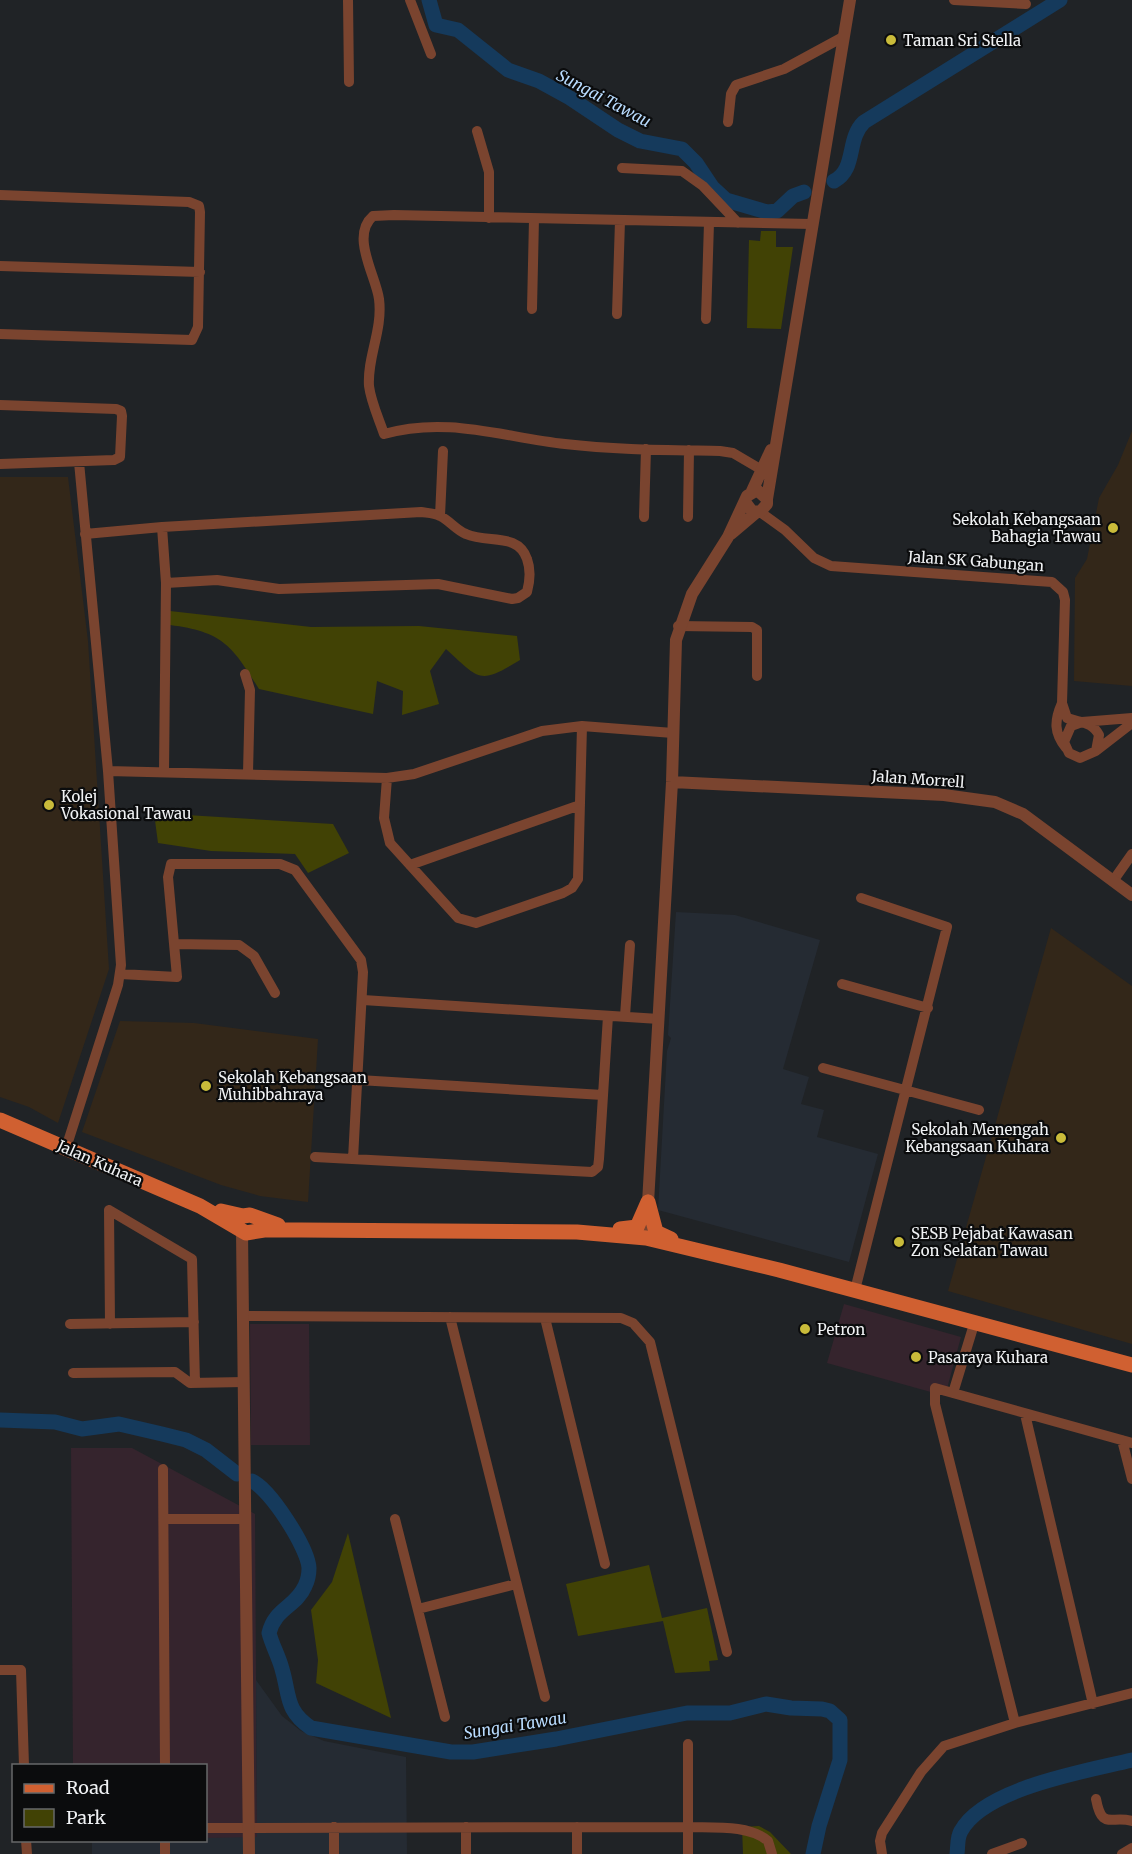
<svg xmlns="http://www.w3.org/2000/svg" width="1132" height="1854" font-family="Merriweather,serif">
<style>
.commercial{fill:#35242d}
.built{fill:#252b33}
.education{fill:#332719}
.green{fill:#414205}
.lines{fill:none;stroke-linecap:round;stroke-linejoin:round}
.river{stroke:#153a5c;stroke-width:15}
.minor{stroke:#7a442f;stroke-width:10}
.tertiary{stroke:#7a442f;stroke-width:12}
.primary{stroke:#d06031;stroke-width:15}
.poi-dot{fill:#c9bb3a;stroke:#0b0c0d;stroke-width:2}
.labels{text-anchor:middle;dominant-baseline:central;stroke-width:4.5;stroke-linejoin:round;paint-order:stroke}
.poi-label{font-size:15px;fill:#f0f2f4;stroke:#0b0c0d;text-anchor:start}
.street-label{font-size:15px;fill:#f0f2f4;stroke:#0b0c0d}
.water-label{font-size:16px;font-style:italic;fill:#b9dcff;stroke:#0b0c0d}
</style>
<rect width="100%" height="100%" fill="#202326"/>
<path class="commercial" d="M 844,1304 L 961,1337 L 945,1396 L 827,1363 Z
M 250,1324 L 309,1324 L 310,1445 L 251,1445 Z
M 71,1448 L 132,1448 L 255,1514 L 257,1838 L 206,1838 L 206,1766 L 73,1765 Z"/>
<path class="built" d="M 676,912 L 735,915 L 820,940 L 783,1069 L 809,1077 L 801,1104 L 824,1110 L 817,1137 L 878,1154 L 849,1262 L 658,1210 L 667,1051 L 671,1038 L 668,1035 Z
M 256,1680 L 282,1716 L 301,1731 L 324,1741 L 406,1757 L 407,1854 L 92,1854 L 92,1841 L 206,1840 L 206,1838 L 257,1837 Z"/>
<path class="education" d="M 1132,431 L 1132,686 L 1074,681 L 1075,578 L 1087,559 L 1099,498 L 1118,465 Z
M 0,477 L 68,477 L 88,641 L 109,969 L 58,1123 L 29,1107 L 0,1097 Z
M 1051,928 L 1132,986 L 1132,1344 L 948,1291 Z
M 120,1021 L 194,1023 L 318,1039 L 308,1202 L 260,1196 L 221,1185 L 82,1132 Z"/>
<path class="green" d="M 761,231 L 776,231 L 776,247 L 793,247 L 781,329 L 747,328 L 749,240 L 760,241 Z
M 170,611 L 311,627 L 419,626 L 517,636 L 520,660 C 479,685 480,680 446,649 L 430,671 L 439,704 L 402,715 L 403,691 L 377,681 L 373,714 L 259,689 C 232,646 224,632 170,625 Z
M 154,813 L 333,824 L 349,853 L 308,873 L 295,854 L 211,851 L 158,843 Z
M 348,1533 L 391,1718 L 316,1683 L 318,1660 L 311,1610 L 332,1582 Z
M 649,1565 L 662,1618 L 707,1608 L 718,1660 L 709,1661 L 710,1671 L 675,1673 L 663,1621 L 578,1636 L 566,1584 Z
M 759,1826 L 770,1832 L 791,1854 L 743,1854 L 742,1827 Z"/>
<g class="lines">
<path class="river" d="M 429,0 L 436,25 L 458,30 L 508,70 L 539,81 L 570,98 L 618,130 L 640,141 L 682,149 L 696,163 L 712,187 L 726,200 L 767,212 L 777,211 L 793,196 L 804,192
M 834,181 C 857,169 846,139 864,122 L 1060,0
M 0,1420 L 55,1422 L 82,1429 L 119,1424 L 162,1434 L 186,1440 L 206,1450 L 237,1474
M 252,1481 C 270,1489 308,1548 309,1568 C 309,1574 307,1582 305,1586 C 296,1607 275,1608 269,1633 C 272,1645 279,1657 282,1669 C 290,1696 285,1710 311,1728 L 451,1752 L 473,1752 L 556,1739 L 687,1713 L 730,1713 L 766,1704 L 791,1708 L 822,1709 L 830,1711 L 840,1720 L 840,1760 L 819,1826 L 813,1854
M 957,1854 C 958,1847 957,1837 961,1831 C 984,1788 1087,1771 1132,1760"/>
<path class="minor" d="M 348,0 L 349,82
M 410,0 L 431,54
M 954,0 L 1026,4
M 728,122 L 731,94 L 736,85 L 784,69 L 843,37
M 477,131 L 489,172 L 489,218
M 622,168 L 682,171 L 703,186 L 738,223
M 0,195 L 189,202 L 199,206 L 200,212 L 198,327 L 192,340 L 0,334
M 0,266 L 200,272
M 532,309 L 534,219
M 617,314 L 620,221
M 706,319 L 709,223
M 0,405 L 116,409 L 121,411 L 122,416 L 120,457 L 114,460 L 0,464
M 762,470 L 733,453 L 720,451 C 668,450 616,450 565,444 C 502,437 447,416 384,434 C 379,419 371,402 369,386 C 367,357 383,330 379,299 C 376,276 350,236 373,216 L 394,215 L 812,224
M 760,512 L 785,530 L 814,558 L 831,566 L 1052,582 L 1063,592 L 1065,600 L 1062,703 C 1054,721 1054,733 1066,748
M 440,516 L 443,451
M 644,517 L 646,449
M 688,517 L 689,450
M 162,527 L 166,583 L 164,771
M 85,534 L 162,527 L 421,512 C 427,513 434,513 440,516 C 449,520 456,530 466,534 C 488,544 518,532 527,559 C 531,570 530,581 527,592 L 518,598 L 512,599 L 438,584 L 279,589 L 217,580 L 166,583
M 678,626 L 752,627 L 757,630 L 757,676
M 245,674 L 250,690 L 248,773
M 1062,703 L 1067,718 C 1080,723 1092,721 1099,735 L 1096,751 L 1080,758 L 1069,753 L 1064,742 L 1071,726 L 1082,722 L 1132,718
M 1097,750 L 1132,723
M 108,771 L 387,778 L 414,774 L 542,731 L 582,726 L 673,733
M 387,778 L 384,818 L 390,843 L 458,918 L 476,923 L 563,893 L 572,888 L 578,879 L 582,726
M 410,865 L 580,805
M 1113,881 L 1132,854
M 174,944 L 239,945 L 254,956 L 275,993
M 120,974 L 177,977 L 168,877 L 171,864 L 280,864 L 295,870 L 353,949 L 361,960 L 363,972 L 353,1159
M 842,984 L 928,1008
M 363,1000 L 659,1019
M 625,1016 L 630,945
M 823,1068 L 979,1110
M 359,1080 L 603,1095
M 66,1148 L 118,985 L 121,965 L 108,771 L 79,462
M 315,1157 L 592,1172 L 598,1167 L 599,1159 L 608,1016
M 109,1210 L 192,1259 L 195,1383
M 109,1210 L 110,1324
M 855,1290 L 947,927 L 861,898
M 243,1316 L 621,1318 L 633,1323 L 650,1342 L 727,1652
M 450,1317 L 545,1697
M 545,1318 L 605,1564
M 70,1324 L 194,1322
M 73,1373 L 175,1372 L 190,1383 L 244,1382
M 953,1393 L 975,1321
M 1025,1414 L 1093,1704
M 1122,1440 L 1132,1479
M 163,1469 L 165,1766
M 164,1519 L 245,1519
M 395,1519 L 445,1717
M 418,1609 L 516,1584
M 0,1670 L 21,1670 L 24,1766
M 1015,1723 L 935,1404 L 935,1388 L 1132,1443
M 688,1744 L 688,1854
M 1096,1799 C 1102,1831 1111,1815 1132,1821
M 334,1827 L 334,1854
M 466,1827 L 466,1854
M 577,1827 L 577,1854
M 206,1828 L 687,1827 C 711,1828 749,1824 768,1841 L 772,1854
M 26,1840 L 27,1854
M 165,1840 L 165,1854
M 882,1854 L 880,1841 L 882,1833 L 921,1772 L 944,1746 L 1015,1723 L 1132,1693
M 992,1854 L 1022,1843
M 1122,1854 L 1132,1848"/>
<path class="tertiary" d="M 752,491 L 771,450
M 767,499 L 850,0
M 731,534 L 757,512
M 672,782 L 944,795 L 995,802 L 1023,814 L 1132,895
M 242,1231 L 249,1854
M 646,1238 L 672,782 L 676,640 L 692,594 L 728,537 L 747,496 L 757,490 L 767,499 L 767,504 L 760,512 L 752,511 L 746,503"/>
<path class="primary" d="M 0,1120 L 200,1206 L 246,1233 L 264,1230 L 301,1230 L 577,1232 L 646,1238 L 779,1270 L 1132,1365
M 648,1202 L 656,1232 L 671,1239
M 221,1211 L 243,1216 L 250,1215 L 278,1225
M 620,1229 L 637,1227 L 648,1202"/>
</g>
<g class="poi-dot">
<circle cx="891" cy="40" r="6"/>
<circle cx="1113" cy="528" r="6"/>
<circle cx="49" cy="805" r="6"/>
<circle cx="206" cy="1086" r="6"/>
<circle cx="1061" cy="1138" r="6"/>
<circle cx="899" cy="1242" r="6"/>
<circle cx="805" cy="1329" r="6"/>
<circle cx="916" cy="1357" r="6"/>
</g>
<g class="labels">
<g class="poi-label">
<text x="903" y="40">Taman Sri Stella</text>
<text x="1101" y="519" text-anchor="end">Sekolah Kebangsaan<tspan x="1101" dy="17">Bahagia Tawau</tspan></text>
<text x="61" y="796">Kolej<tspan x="61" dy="17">Vokasional Tawau</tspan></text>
<text x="218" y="1077">Sekolah Kebangsaan<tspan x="218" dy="17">Muhibbahraya</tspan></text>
<text x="1049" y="1129" text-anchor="end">Sekolah Menengah<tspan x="1049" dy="17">Kebangsaan Kuhara</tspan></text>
<text x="911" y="1233">SESB Pejabat Kawasan<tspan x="911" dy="17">Zon Selatan Tawau</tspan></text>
<text x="817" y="1329">Petron</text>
<text x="928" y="1357">Pasaraya Kuhara</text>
</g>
<g class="street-label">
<text transform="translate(976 561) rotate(4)">Jalan SK Gabungan</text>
<text transform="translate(918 779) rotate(4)">Jalan Morrell</text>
<text transform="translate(100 1163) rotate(24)">Jalan Kuhara</text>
</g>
<g class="water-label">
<text transform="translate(604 98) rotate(28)">Sungai Tawau</text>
<text transform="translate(515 1725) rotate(-9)">Sungai Tawau</text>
</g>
</g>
<rect x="12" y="1764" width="195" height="78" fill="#0b0c0d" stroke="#676869" stroke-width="1.5"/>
<rect x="24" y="1784" width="30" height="9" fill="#d06031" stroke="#676869" stroke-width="1.5"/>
<text x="66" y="1794" font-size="18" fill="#f0f2f4">Road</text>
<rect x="24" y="1809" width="30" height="18" fill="#414205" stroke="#676869" stroke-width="1.5"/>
<text x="66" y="1824" font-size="18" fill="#f0f2f4">Park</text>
</svg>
